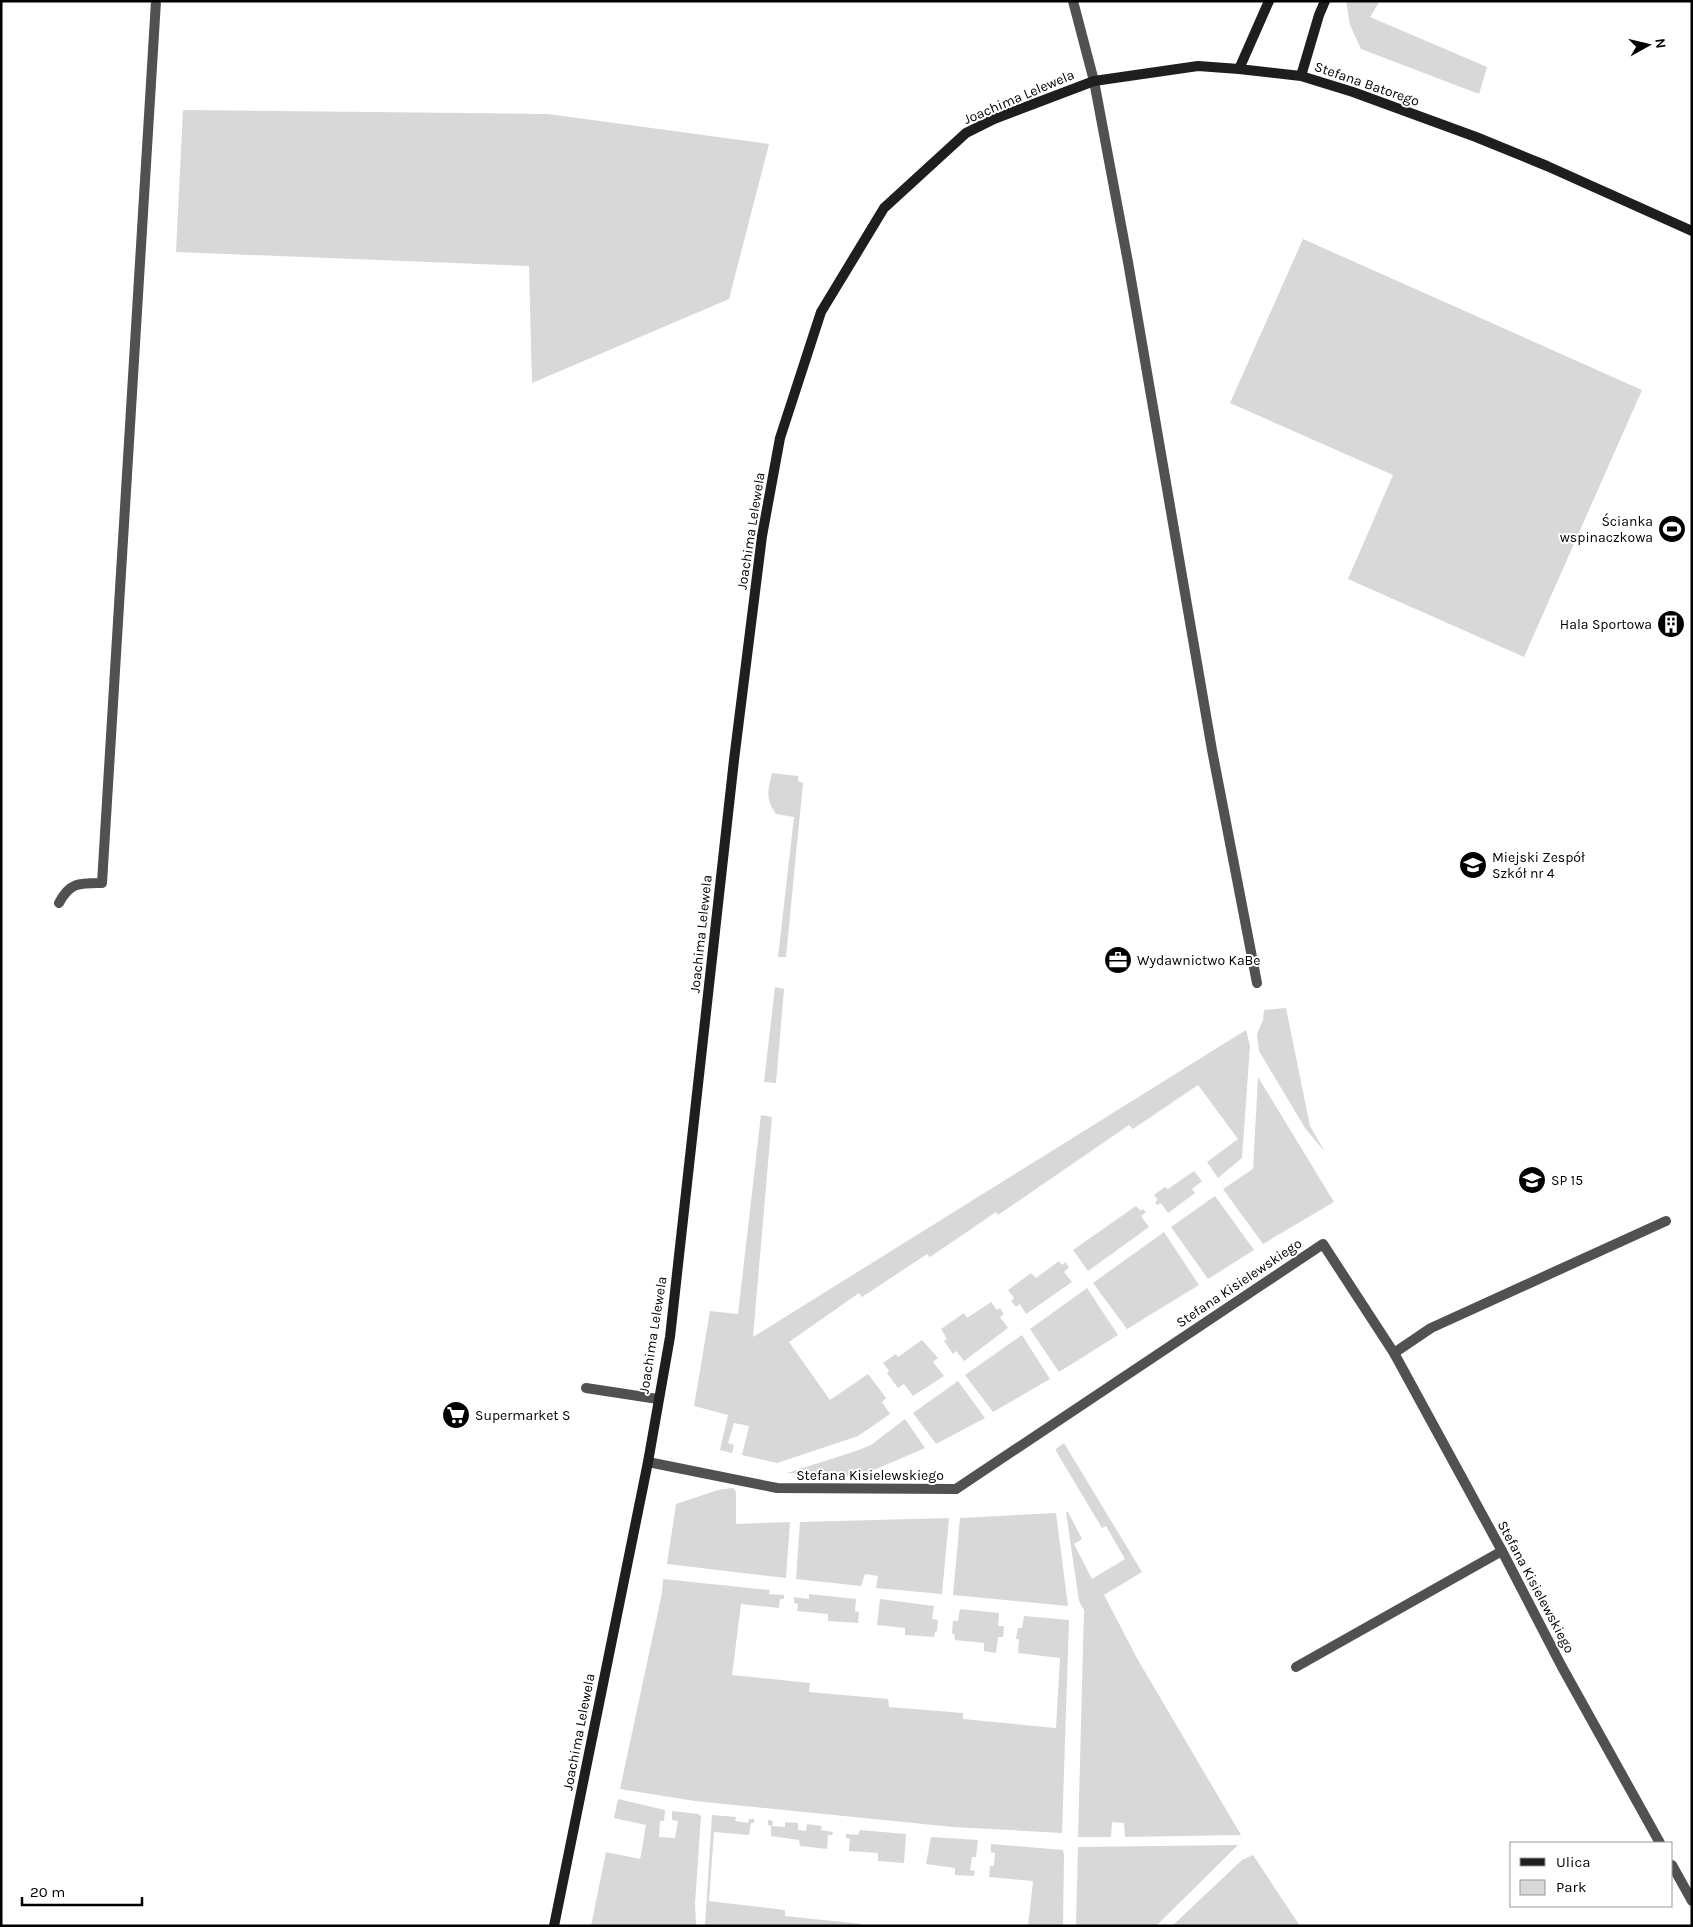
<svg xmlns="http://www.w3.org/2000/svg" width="1693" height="1927" font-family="Karla,sans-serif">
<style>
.green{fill:#d8d8d8}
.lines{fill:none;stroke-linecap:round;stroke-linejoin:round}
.lane{stroke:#515151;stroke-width:10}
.street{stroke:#515151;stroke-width:10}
.secondary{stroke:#1e1e1e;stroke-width:10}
.labels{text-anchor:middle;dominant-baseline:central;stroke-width:4;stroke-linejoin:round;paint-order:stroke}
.street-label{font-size:14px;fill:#000;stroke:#fff}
.poi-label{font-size:14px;fill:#000;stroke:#fff;text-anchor:start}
</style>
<rect width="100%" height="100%" fill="#fff"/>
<path class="green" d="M 1346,1 L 1380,1 L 1370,17 L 1487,67 L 1479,94 L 1361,49 L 1350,25 Z
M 183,110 L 548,114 L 769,144 L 729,299 L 532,383 L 529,266 L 176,252 Z
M 1303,239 L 1642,390 L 1524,657 L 1348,579 L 1393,475 L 1230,403 Z
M 772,773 L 798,776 L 798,781 L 803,783 L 786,957 L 778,957 L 794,817 L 776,814 C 765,798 768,791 772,773 Z
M 775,987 L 784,989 L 776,1083 L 764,1082 Z
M 1286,1008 L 1310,1126 L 1325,1152 L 1305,1128 L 1259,1051 L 1257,1034 L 1263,1020 L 1264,1010 Z
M 1246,1030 L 1250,1046 L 1242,1158 L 1218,1178 L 1207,1162 L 1238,1139 L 1198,1085 L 1133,1129 L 1129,1125 L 998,1215 L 996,1212 L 930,1257 L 927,1254 L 862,1297 L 859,1293 L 789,1342 L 830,1400 L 868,1374 L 886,1398 L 882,1402 L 890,1414 L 858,1436 L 777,1463 L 742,1455 L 749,1426 L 734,1423 L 728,1443 L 734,1445 L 732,1453 L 720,1450 L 728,1415 L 694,1406 L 710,1311 L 738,1314 L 761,1115 L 772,1117 L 753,1337 Z
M 1258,1077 L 1334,1202 L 1263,1244 L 1223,1189 L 1253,1169 Z
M 1194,1171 L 1202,1181 L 1192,1189 L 1195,1193 L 1168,1213 L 1161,1203 L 1157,1205 L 1155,1202 L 1158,1200 L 1154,1195 L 1165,1187 L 1168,1189 Z
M 1215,1196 L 1254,1250 L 1208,1279 L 1171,1227 Z
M 1136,1206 L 1141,1211 L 1143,1209 L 1146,1212 L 1141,1216 L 1149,1227 L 1088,1271 L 1073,1250 Z
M 1164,1232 L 1199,1285 L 1127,1329 L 1093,1283 Z
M 1059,1261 L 1062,1265 L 1065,1262 L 1069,1267 L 1064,1272 L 1072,1282 L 1026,1314 L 1020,1304 L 1016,1307 L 1011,1301 L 1014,1298 L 1008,1290 L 1031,1273 L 1036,1278 Z
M 1087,1288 L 1118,1335 L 1059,1372 L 1030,1329 Z
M 991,1302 L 997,1310 L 1000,1308 L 1004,1314 L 1000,1317 L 1008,1328 L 964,1361 L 956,1351 L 953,1354 L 944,1341 L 947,1339 L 941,1329 L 964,1313 L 967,1318 Z
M 1022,1335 L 1050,1379 L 993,1412 L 965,1375 Z
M 922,1340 L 938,1358 L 933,1362 L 944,1376 L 913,1396 L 904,1384 L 898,1388 L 887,1373 L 889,1371 L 883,1363 L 896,1354 L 898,1357 Z
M 958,1381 L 985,1418 L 936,1444 L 913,1413 Z
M 905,1419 L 925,1448 L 860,1476 L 787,1473 L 856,1451 L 871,1445 Z
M 1064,1443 L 1142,1572 L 1104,1595 L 1138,1660 L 1241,1835 L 1125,1837 L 1124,1823 L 1112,1822 L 1111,1837 L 1078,1837 L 1084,1610 L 1079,1601 L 1066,1512 L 1068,1512 L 1082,1539 L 1074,1544 L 1092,1579 L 1125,1559 L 1106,1526 L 1102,1528 L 1056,1451 L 1056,1449 Z
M 733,1488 L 736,1492 L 736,1524 L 790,1522 L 786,1578 L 667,1564 L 676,1504 L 718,1490 Z
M 1056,1513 L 1068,1606 L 953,1595 L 960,1518 Z
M 949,1518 L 942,1594 L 876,1588 L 878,1576 L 865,1574 L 861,1586 L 796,1579 L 800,1522 Z
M 663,1579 L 770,1590 L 769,1594 L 784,1595 L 784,1599 L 780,1599 L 779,1608 L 741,1604 L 732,1675 L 810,1683 L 809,1692 L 888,1699 L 889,1707 L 963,1713 L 963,1719 L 1056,1728 L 1060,1658 L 1018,1653 L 1019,1639 L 1016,1639 L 1018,1628 L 1022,1628 L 1024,1616 L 1069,1620 L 1062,1833 L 953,1827 L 695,1801 L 620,1789 L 662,1593 Z
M 809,1594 L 856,1599 L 855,1611 L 859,1612 L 858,1623 L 828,1621 L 828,1614 L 797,1611 L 798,1604 L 794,1603 L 794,1597 L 809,1599 Z
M 880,1599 L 934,1606 L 932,1619 L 938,1620 L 937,1631 L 935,1632 L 934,1637 L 905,1635 L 905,1628 L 877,1625 Z
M 960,1609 L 999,1613 L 998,1626 L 1004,1626 L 1003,1637 L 998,1637 L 996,1653 L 984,1651 L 984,1643 L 955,1640 L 954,1634 L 952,1634 L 953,1621 L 958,1621 Z
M 618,1799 L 665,1810 L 664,1821 L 660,1821 L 659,1837 L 675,1838 L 678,1821 L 672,1820 L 672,1811 L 698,1814 L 701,1816 L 695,1904 L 696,1926 L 591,1926 L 606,1852 L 640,1859 L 641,1855 L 646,1825 L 614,1818 Z
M 712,1815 L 736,1817 L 735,1821 L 748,1823 L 749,1819 L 754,1819 L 754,1823 L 751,1823 L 749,1835 L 714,1832 L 709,1901 L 785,1910 L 785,1916 L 862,1924 L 861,1926 L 705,1926 Z
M 768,1820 L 773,1821 L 772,1826 L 785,1827 L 785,1822 L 798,1823 L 798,1830 L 806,1831 L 807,1824 L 822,1826 L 821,1830 L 833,1832 L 832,1835 L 828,1835 L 827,1849 L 800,1846 L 799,1840 L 771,1836 L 771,1826 L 768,1825 Z
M 860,1830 L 906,1834 L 904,1863 L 878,1861 L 878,1853 L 849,1851 L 850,1839 L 846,1838 L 846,1834 L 858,1835 Z
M 931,1837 L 978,1840 L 976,1857 L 972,1857 L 970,1870 L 975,1871 L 974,1876 L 955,1875 L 955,1868 L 926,1864 Z
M 991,1844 L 1063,1850 L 1064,1855 L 1063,1926 L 1028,1926 L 1033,1881 L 989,1877 L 990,1866 L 994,1866 L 995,1853 L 991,1852 Z
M 1238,1845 L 1156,1926 L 1076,1926 L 1078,1847 Z
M 1253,1855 L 1300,1926 L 1172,1926 L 1242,1860 Z"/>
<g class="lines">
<path class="lane" d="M 1094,81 L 1128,262 L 1212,750 L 1257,983
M 59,903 C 70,882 80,883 102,883 L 156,1
M 1394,1353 L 1431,1328 L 1666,1221
M 586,1388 L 658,1399
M 1296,1667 L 1502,1551"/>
<path class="street" d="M 1073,1 L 1094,81
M 648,1462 L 777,1488 L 956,1489 L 1323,1244 L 1394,1353 L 1502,1551 L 1562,1667 L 1660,1843
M 1672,1865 L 1692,1901"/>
<path class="secondary" d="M 1239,69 L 1269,1
M 1301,76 L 1319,15 L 1325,1
M 554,1926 L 648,1462 L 670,1337 L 734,760 L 762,536 L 780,438 L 821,312 L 884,208 L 966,133 L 994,119 L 1094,81 L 1198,66 L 1239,69 L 1301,76 L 1353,92 L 1476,137 L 1547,166 L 1692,231"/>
</g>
<defs>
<g id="stadium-disc" transform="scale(1.4375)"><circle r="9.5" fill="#000" stroke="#fff"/><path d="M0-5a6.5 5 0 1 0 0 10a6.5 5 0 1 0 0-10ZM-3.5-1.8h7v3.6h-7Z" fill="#fff"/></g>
<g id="building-disc" transform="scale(1.4375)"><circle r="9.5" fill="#000" stroke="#fff"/><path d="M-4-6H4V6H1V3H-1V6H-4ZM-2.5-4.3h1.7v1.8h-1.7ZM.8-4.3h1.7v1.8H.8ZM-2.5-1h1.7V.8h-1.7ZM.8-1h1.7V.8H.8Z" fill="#fff"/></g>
<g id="school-disc" transform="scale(1.4375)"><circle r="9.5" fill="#000" stroke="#fff"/><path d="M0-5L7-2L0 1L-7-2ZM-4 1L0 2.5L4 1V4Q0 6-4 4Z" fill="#fff"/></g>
<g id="office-disc" transform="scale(1.4375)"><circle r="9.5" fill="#000" stroke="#fff"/><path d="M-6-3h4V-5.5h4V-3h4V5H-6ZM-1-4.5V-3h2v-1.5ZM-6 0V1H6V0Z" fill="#fff"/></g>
<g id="supermarket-disc" transform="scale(1.4375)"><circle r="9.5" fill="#000" stroke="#fff"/><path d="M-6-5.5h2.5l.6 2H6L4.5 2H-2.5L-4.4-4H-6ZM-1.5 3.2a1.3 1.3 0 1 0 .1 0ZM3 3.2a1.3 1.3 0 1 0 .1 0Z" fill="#fff"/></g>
</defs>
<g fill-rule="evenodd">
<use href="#stadium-disc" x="1672" y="529"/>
<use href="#building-disc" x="1671" y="624"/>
<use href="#school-disc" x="1473" y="865"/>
<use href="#office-disc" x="1118" y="960"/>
<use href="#school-disc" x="1532" y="1180"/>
<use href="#supermarket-disc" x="456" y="1415"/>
</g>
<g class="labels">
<g class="street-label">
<text transform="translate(1367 84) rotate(19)">Stefana Batorego</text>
<text transform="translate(1019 97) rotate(-23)">Joachima Lelewela</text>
<text transform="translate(751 531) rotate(-81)">Joachima Lelewela</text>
<text transform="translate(701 934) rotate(-84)">Joachima Lelewela</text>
<text transform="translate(1239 1283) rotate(-34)">Stefana Kisielewskiego</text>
<text transform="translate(653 1335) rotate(-81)">Joachima Lelewela</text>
<text x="870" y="1475">Stefana Kisielewskiego</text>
<text transform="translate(1536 1587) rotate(62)">Stefana Kisielewskiego</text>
<text transform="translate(579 1732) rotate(-79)">Joachima Lelewela</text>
</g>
<g class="poi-label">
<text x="1653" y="521" text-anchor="end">Ścianka<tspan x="1653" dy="16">wspinaczkowa</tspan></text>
<text x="1652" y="624" text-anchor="end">Hala Sportowa</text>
<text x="1492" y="857">Miejski Zespół<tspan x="1492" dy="16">Szkół nr 4</tspan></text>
<text x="1137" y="960">Wydawnictwo KaBe</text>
<text x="1551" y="1180">SP 15</text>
<text x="475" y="1415">Supermarket S</text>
</g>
</g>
<rect width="1693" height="1927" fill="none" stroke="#000000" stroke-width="5"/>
<rect x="1510" y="1842" width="162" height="65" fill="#ffffff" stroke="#999999"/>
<rect x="1520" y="1858" width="25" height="8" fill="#1e1e1e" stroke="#999999"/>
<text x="1556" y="1867" font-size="15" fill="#000000">Ulica</text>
<rect x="1520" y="1880" width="25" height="15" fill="#d8d8d8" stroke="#999999"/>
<text x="1556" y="1892" font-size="15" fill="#000000">Park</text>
<g transform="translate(1648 45) rotate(82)" stroke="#ffffff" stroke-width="4" paint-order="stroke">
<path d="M0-4L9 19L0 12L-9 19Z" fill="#000000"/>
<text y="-8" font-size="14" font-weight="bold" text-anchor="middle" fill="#000000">N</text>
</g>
<path d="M22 1897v8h120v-8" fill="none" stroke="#000000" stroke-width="2.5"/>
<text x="30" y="1897" font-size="15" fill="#000000" stroke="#ffffff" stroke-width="4" paint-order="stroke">20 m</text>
</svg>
